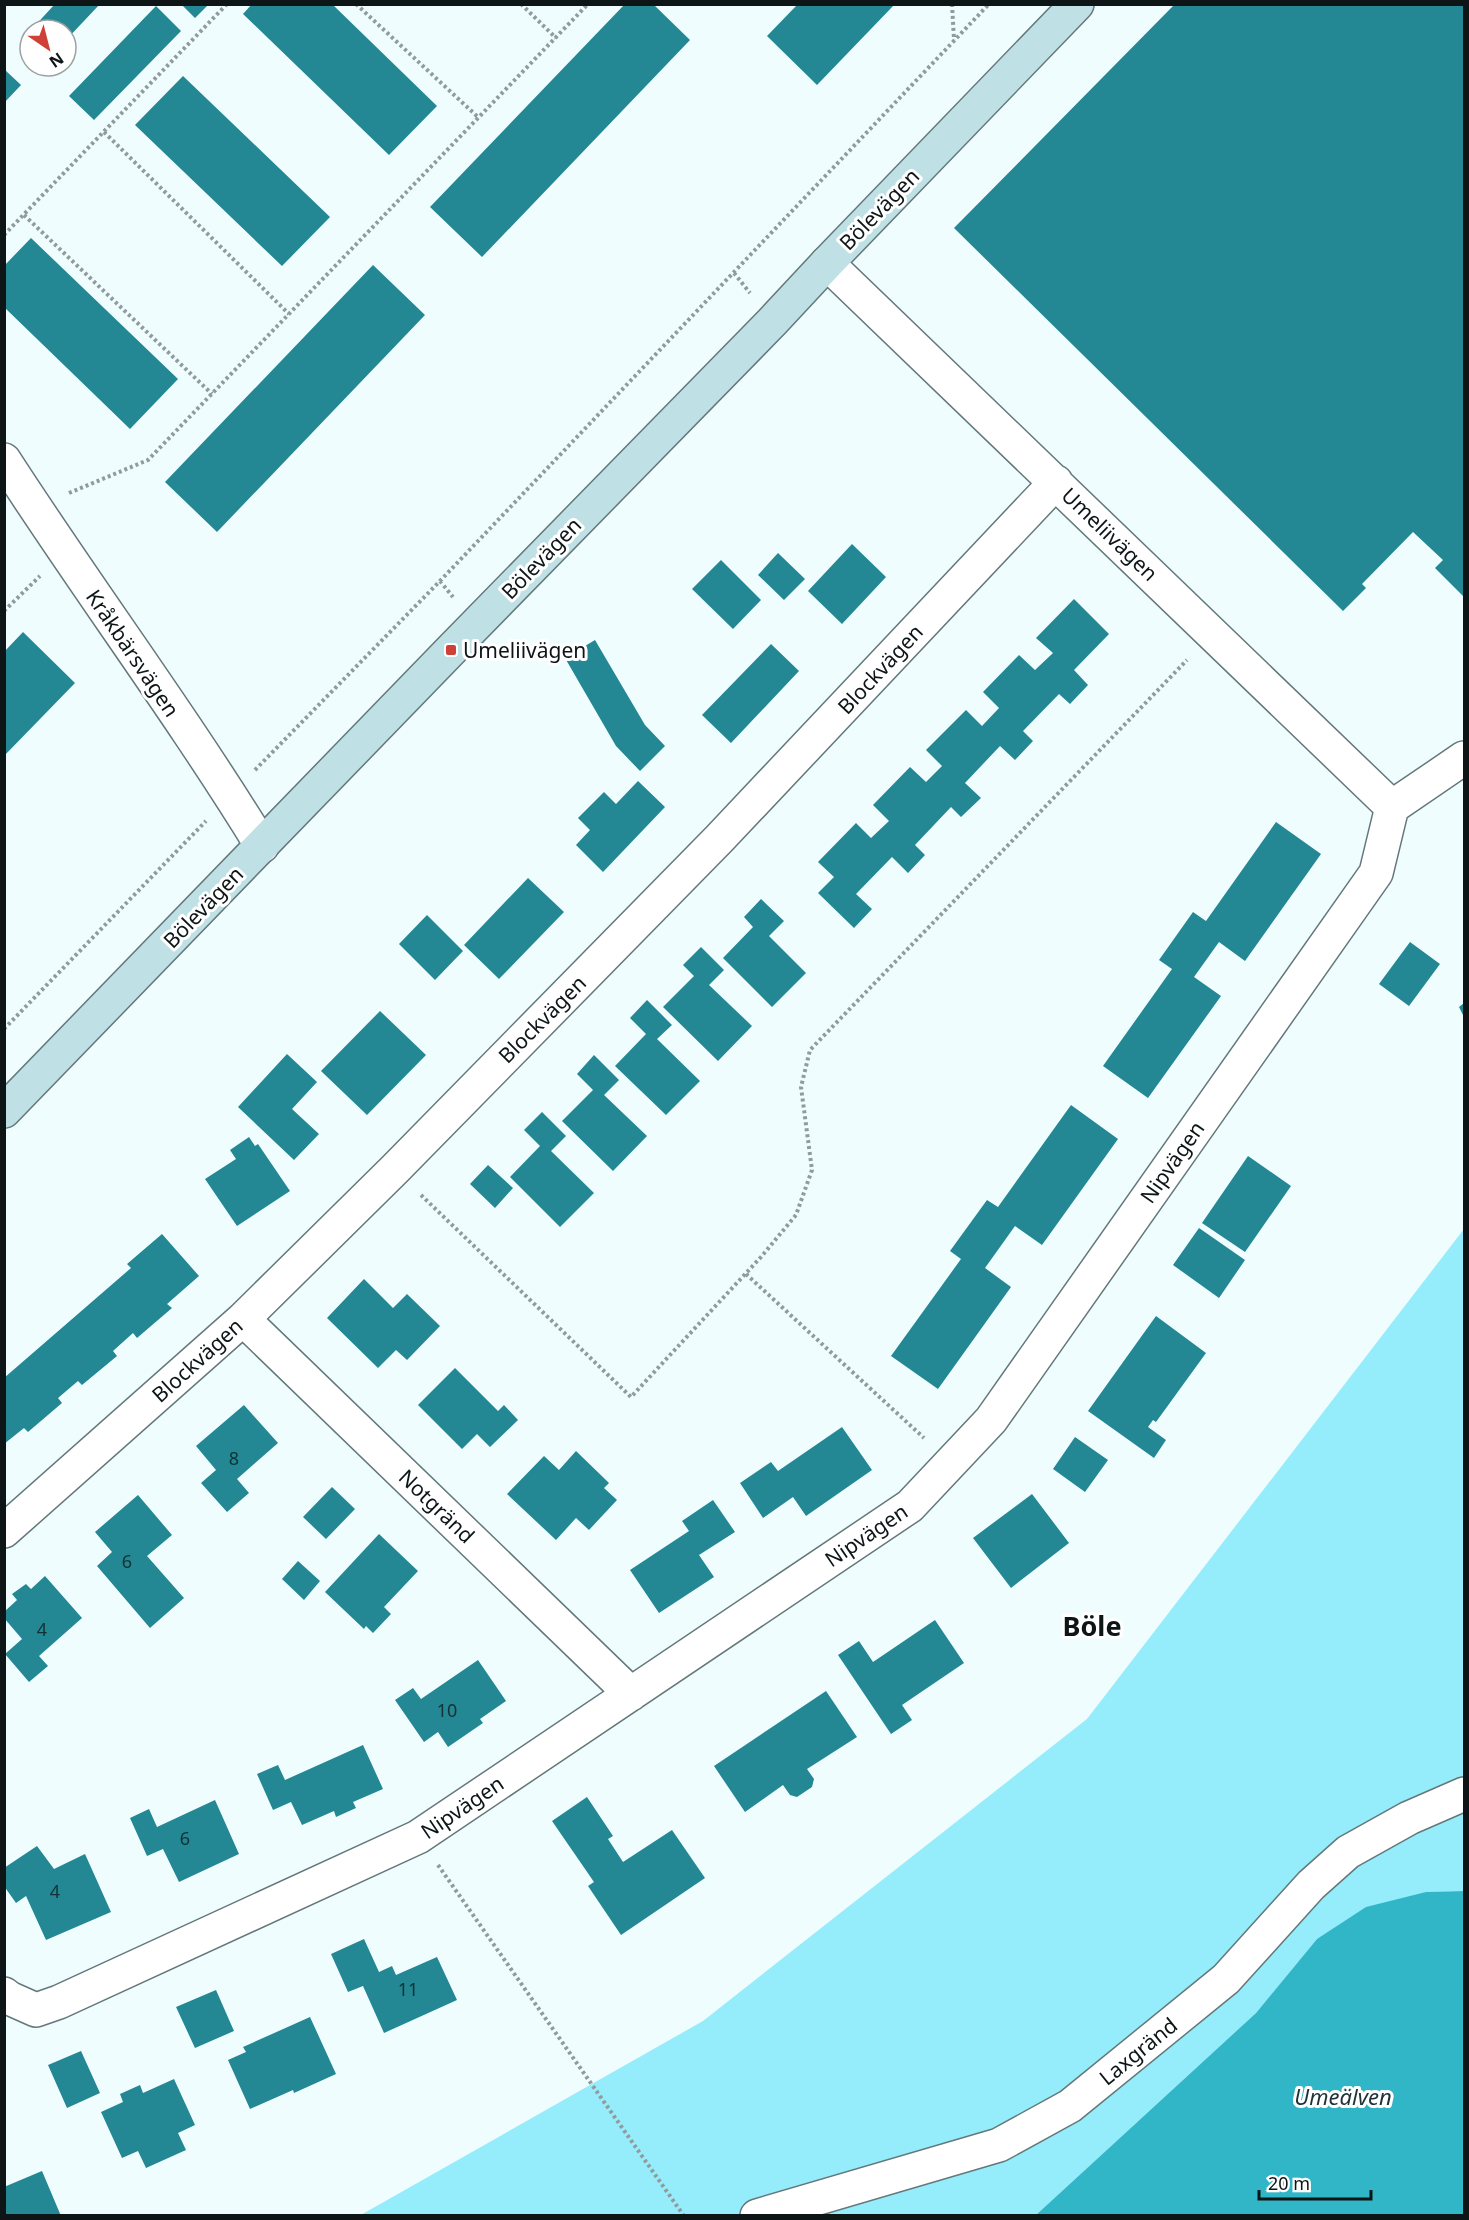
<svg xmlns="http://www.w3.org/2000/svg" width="1469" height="2220" font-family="'Noto Sans',sans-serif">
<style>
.green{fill:#95ecfa}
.water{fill:#31b6c7}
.building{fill:#238794}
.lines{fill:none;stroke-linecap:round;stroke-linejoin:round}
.street-casing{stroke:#64787b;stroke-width:36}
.secondary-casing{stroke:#64787b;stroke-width:36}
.path{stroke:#909b9d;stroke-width:4;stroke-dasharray:3 3;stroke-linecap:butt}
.street{stroke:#fff;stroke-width:33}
.secondary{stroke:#bfe1e5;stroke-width:33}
.poi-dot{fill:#cf4137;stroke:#fff;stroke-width:2}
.labels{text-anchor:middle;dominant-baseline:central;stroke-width:6;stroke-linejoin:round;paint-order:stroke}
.number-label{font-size:18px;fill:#123236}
.street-label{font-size:21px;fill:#0d1516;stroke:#fff}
.poi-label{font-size:21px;fill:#0d1516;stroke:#fff;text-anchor:start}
.water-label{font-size:22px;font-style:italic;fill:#1d3337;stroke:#fff}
.district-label{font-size:27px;font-weight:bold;fill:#0d1516;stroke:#fff}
</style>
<rect width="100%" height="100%" fill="#effdff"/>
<path class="green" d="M 1464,1229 L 1464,1891 L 1426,1892 L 1317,1939 L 1256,2013 L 1036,2215 L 359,2216 L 703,2021 L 1087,1719 Z"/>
<path class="water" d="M 1464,1891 L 1464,2215 L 1036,2215 L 1256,2013 L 1317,1939 L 1366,1907 L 1426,1892 Z"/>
<path class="building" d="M 55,4 L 100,4 L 66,40 L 66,30 L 31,30 Z
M 181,4 L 209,4 L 195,18 Z
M 252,4 L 332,4 L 437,106 L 389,155 L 243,14 Z
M 625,4 L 653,4 L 690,40 L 482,257 L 430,207 Z
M 798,4 L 895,4 L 817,85 L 767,36 Z
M 1174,5 L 1464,5 L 1464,597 L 1435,568 L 1443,560 L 1413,532 L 1362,584 L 1366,588 L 1343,611 L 954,228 Z
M 156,6 L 181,31 L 94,120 L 69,96 Z
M 4,69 L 21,85 L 4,103 Z
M 183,76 L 330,217 L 282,266 L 135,125 Z
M 31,238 L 178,379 L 130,429 L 4,307 L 4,266 Z
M 373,265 L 425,315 L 217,532 L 165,482 Z
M 852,544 L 886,577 L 842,624 L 808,591 Z
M 778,553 L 805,579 L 784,600 L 758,575 Z
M 721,560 L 761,600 L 733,629 L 692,589 Z
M 1074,599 L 1109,634 L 1074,670 L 1088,685 L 1070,704 L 1059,694 L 1023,731 L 1033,741 L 1015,760 L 1000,746 L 965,783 L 981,798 L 961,817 L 951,807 L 915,845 L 925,855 L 908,873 L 892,857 L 856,894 L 872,909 L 854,928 L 818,893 L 834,877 L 818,862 L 856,823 L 871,838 L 889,821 L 873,805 L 910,767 L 926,782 L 942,766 L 926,750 L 966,710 L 982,726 L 999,708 L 983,692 L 1019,655 L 1035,670 L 1053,653 L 1036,638 Z
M 23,632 L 75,683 L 4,756 L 4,652 Z
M 595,640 L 645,725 L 665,746 L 640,771 L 616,746 L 565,658 Z
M 771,644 L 799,671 L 731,743 L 702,715 Z
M 638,781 L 665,807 L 603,872 L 576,845 L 590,830 L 578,818 L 604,792 L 616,804 Z
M 1276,822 L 1321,854 L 1245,961 L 1219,942 L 1194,977 L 1221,996 L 1148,1098 L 1103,1066 L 1172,969 L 1159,960 L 1193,912 L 1206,921 Z
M 528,878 L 564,912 L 499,979 L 464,945 Z
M 761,899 L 784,921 L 769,936 L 806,973 L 772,1007 L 723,958 L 753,927 L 744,917 Z
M 427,915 L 463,951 L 435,980 L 399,944 Z
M 1410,942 L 1440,964 L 1409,1006 L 1379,984 Z
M 701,947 L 724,970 L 709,985 L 752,1026 L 718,1061 L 663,1007 L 694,976 L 683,965 Z
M 647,1000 L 672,1025 L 657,1039 L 700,1081 L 666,1115 L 615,1066 L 646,1034 L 630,1018 Z
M 1464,1003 L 1464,1017 L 1459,1007 Z
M 380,1011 L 426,1055 L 367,1115 L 321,1071 Z
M 287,1054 L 317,1082 L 292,1109 L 319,1134 L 294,1160 L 238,1107 Z
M 594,1055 L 619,1080 L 604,1095 L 647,1136 L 613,1171 L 562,1121 L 593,1090 L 577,1074 Z
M 1071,1105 L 1118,1139 L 1042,1245 L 1015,1226 L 985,1268 L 1011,1287 L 938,1389 L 891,1356 L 961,1259 L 950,1251 L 987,1200 L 998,1207 Z
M 542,1112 L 566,1136 L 551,1151 L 594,1193 L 560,1227 L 510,1177 L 540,1146 L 524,1130 Z
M 249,1137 L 255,1146 L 258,1144 L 290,1191 L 237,1226 L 205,1179 L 236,1159 L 230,1150 Z
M 1248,1156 L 1291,1186 L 1245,1252 L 1202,1223 Z
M 488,1165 L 513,1188 L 495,1208 L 470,1184 Z
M 1199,1228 L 1245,1260 L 1219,1298 L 1173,1265 Z
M 162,1234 L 199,1276 L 167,1304 L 172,1308 L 137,1338 L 133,1333 L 113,1351 L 117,1356 L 82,1385 L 78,1381 L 58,1398 L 62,1403 L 28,1432 L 24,1428 L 4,1444 L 4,1378 L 131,1268 L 127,1264 Z
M 364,1279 L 393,1308 L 407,1294 L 440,1326 L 407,1360 L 396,1350 L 378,1368 L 327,1318 Z
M 1156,1316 L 1206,1353 L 1156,1422 L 1153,1420 L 1148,1427 L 1166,1440 L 1154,1458 L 1088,1411 Z
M 455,1368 L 498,1411 L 504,1405 L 518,1420 L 490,1447 L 477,1434 L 462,1449 L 418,1405 Z
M 244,1405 L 278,1443 L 237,1479 L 249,1493 L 227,1512 L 201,1483 L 216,1470 L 196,1446 Z
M 842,1427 L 872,1470 L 806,1516 L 793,1497 L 763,1518 L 740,1483 L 771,1462 L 778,1471 Z
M 1075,1437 L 1108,1460 L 1085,1492 L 1053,1469 Z
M 576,1451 L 609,1483 L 604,1488 L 617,1500 L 589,1530 L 576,1518 L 556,1540 L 507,1494 L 544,1456 L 559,1470 Z
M 332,1487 L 355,1509 L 326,1539 L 303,1517 Z
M 1032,1494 L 1069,1543 L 1011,1588 L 973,1538 Z
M 138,1495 L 172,1535 L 147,1556 L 184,1598 L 150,1628 L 97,1566 L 112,1552 L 95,1532 Z
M 713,1500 L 735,1532 L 699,1555 L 714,1577 L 659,1613 L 630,1570 L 689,1531 L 682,1521 Z
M 379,1534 L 418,1571 L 384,1607 L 391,1614 L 373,1633 L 366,1626 L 364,1629 L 325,1592 Z
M 298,1561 L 320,1581 L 304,1600 L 282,1579 Z
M 45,1576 L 82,1618 L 39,1656 L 48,1666 L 29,1682 L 5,1654 L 22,1639 L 4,1618 L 4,1612 L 17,1600 L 12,1594 L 26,1584 L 31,1589 Z
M 935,1620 L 964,1663 L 902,1705 L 912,1720 L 891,1734 L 838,1655 L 859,1641 L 873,1662 Z
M 478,1660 L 506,1701 L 480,1719 L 483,1723 L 448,1747 L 438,1732 L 424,1742 L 395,1700 L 413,1688 L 421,1699 Z
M 826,1691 L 857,1737 L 807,1769 L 814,1779 L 812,1787 L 797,1797 L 790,1795 L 783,1785 L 745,1812 L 714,1766 Z
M 363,1745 L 383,1789 L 353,1802 L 356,1808 L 336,1817 L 334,1811 L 302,1825 L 291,1802 L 273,1810 L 257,1774 L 278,1765 L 285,1780 Z
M 587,1797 L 613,1836 L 608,1839 L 623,1862 L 672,1830 L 705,1878 L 621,1935 L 588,1886 L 594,1882 L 552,1821 Z
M 215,1800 L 239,1854 L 179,1882 L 163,1849 L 147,1856 L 130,1818 L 149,1809 L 157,1827 Z
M 37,1846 L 54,1869 L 85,1854 L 111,1912 L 46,1940 L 26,1896 L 16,1903 L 4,1886 L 4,1868 Z
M 364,1939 L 379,1972 L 392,1966 L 396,1975 L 437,1957 L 457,2000 L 384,2033 L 363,1986 L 348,1992 L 331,1954 Z
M 216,1990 L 234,2031 L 195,2048 L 176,2007 Z
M 310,2017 L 336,2074 L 294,2093 L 293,2090 L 250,2109 L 228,2060 L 246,2052 L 243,2047 Z
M 81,2051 L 100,2093 L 67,2108 L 48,2065 Z
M 174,2079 L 195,2125 L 178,2133 L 186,2150 L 146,2168 L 138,2151 L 122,2158 L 101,2112 L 123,2102 L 120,2094 L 140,2085 L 143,2093 Z
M 42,2171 L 61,2216 L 4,2216 L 4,2187 Z"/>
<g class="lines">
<g class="street-casing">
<path id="street" d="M 827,263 L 1392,807
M 4,460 C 88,590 181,714 262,846
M 243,1319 L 631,1694
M 4,1531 L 243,1319 L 395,1169 L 719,839 L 1056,482
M 4,1994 L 9,1998 L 36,2010 L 59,2002 L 418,1837 L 910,1506 L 991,1420 L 1376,873 L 1392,807 L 1464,758
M 757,2216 L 999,2145 L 1070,2106 L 1226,1979 L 1311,1885 L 1348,1852 L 1409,1818 L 1464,1794"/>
</g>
<g class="secondary-casing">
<path id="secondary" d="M 4,1111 L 451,650 L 772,322 L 827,263 L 1077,4"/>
</g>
<path class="path" d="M 356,4 L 479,118
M 521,4 L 556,38
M 952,4 L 954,40
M 104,132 L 289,314
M 24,215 L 212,394
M 4,235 L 227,4
M 734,273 L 750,293
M 69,493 L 148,460 L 588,4
M 440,581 L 453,597
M 4,611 L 40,576
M 255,770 L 440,581 L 989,4
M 4,1029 L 206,821
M 421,1195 L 631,1397 L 761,1257 L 796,1215 L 812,1170 L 801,1087 L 810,1050 L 1187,660
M 746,1274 L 924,1438
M 438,1865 L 684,2216"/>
<use href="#street" class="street"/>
<use href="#secondary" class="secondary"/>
</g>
<rect class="poi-dot" x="445" y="644" width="12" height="12" rx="3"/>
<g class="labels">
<g class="number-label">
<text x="234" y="1458">8</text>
<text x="127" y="1561">6</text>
<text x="42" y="1629">4</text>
<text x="447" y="1710">10</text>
<text x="185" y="1838">6</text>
<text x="55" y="1891">4</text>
<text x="408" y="1989">11</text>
</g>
<g class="street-label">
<text transform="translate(879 209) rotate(-46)">Bölevägen</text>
<text transform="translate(1110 534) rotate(44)">Umeliivägen</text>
<text transform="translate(541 558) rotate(-46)">Bölevägen</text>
<text transform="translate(133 653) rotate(56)">Kråkbärsvägen</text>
<text transform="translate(880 669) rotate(-47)">Blockvägen</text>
<text transform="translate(203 907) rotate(-46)">Bölevägen</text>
<text transform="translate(542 1019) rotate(-45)">Blockvägen</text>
<text transform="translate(1172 1162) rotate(-55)">Nipvägen</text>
<text transform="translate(197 1360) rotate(-42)">Blockvägen</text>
<text transform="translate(437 1506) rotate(44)">Notgränd</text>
<text transform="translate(866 1535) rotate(-34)">Nipvägen</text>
<text transform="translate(462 1807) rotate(-34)">Nipvägen</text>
<text transform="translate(1138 2051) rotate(-39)">Laxgränd</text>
</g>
<g class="poi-label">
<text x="463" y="650">Umeliivägen</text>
</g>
<g class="water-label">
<text x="1343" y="2096">Umeälven</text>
</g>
<g class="district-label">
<text x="1092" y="1625">Böle</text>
</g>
</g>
<rect width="1469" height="2220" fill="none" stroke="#0d1516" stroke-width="12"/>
<g transform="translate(48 48) rotate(145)"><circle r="28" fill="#ffffff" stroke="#9ea1a2" stroke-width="1.5"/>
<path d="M0-4.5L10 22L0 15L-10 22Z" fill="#cf4137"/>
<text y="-9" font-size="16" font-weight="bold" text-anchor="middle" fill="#0d1516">N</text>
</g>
<path d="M1259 2190v9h112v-9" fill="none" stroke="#0d1516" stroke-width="3"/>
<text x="1268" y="2190" font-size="18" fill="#0d1516" stroke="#ffffff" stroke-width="4.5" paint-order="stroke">20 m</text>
</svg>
